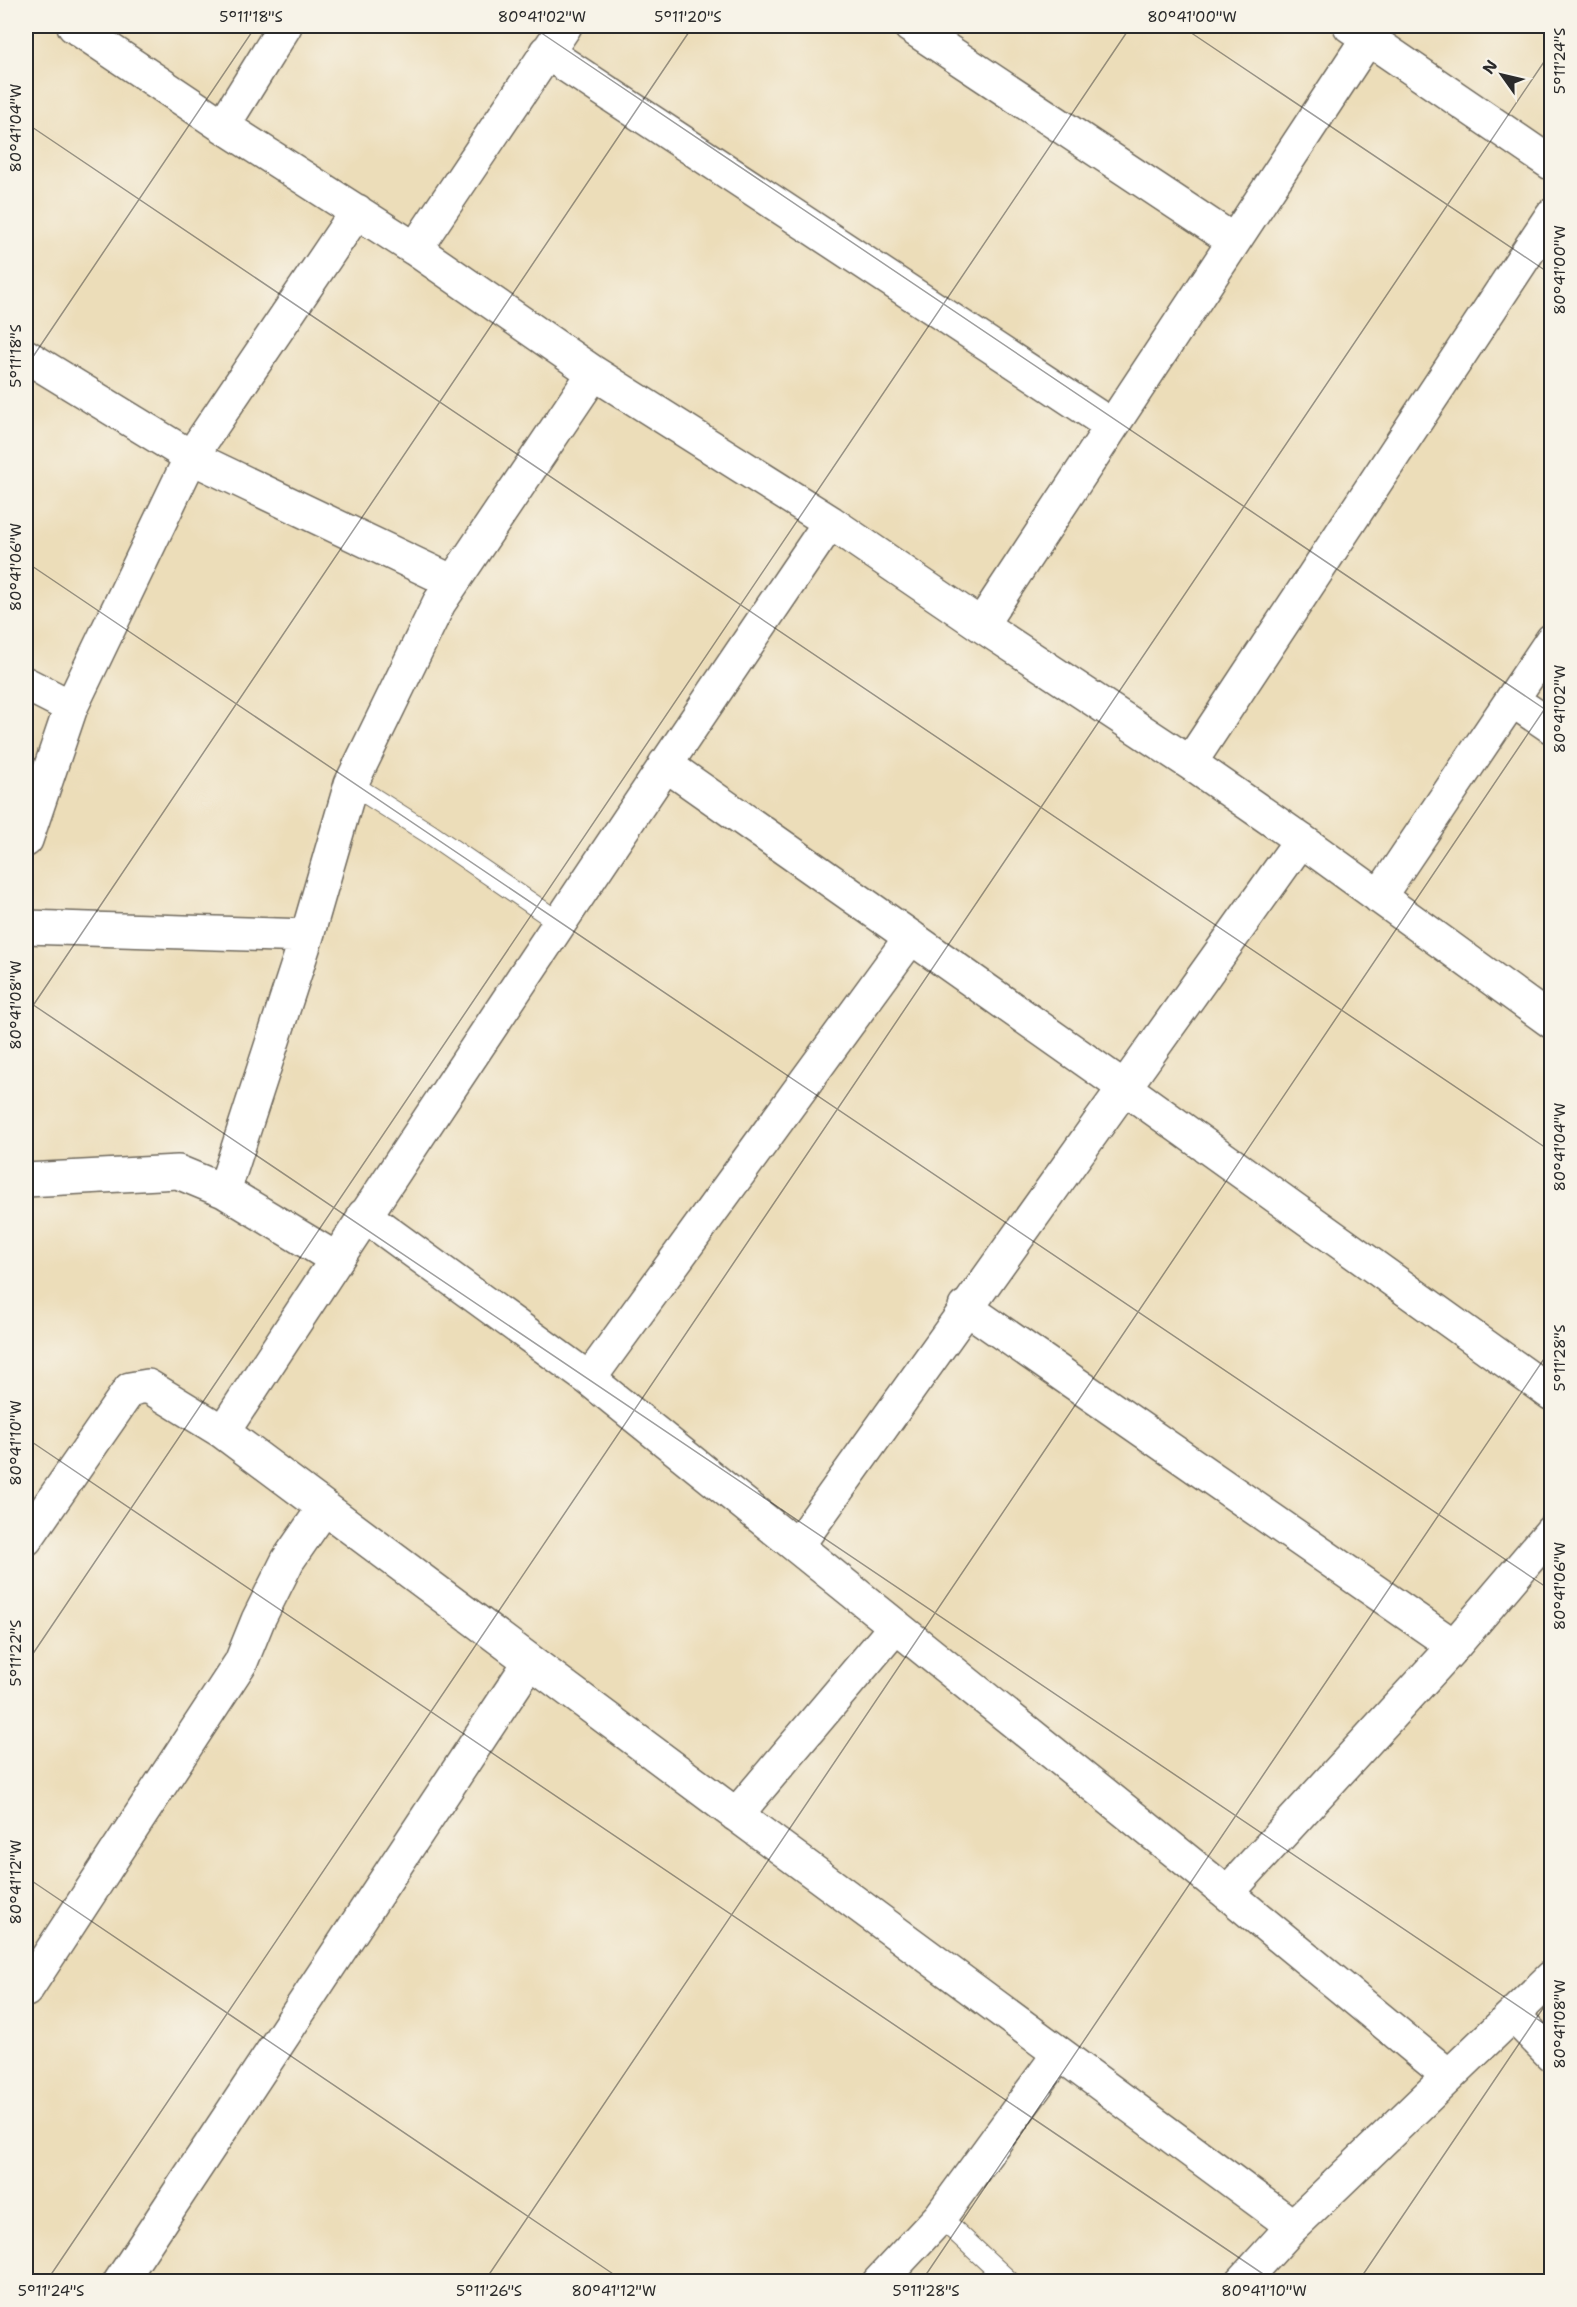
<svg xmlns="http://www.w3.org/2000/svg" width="1577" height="2307" font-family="'Shantell Sans',sans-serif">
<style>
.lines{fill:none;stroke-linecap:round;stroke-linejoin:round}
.lane-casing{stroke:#6f695d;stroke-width:22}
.street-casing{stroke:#6f695d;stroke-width:36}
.lane{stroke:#fff;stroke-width:20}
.street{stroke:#fff;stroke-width:33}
.ticks{fill:none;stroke:#2b2b2b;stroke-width:1.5;stroke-opacity:0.45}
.neatline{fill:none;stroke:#2b2b2b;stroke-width:2}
.ticks-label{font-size:15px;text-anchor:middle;fill:#2b2b2b}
</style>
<rect width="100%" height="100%" fill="#f7f3e8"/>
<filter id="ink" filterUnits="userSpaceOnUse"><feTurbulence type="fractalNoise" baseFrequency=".0167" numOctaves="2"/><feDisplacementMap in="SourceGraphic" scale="12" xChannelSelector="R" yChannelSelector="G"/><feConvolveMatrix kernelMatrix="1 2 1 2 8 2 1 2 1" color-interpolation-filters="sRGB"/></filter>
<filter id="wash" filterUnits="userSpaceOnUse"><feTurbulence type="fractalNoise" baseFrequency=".008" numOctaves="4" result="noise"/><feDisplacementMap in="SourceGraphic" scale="24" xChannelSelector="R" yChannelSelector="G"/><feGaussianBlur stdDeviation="1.35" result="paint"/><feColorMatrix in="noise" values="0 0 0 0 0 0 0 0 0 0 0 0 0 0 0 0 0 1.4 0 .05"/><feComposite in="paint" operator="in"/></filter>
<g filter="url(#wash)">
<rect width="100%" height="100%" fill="#ecddb9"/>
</g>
<g filter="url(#ink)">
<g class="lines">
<g class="lane-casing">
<path id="lane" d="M 351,784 L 430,834 L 560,923
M 940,2217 L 1010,2282"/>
</g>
<g class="street-casing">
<path id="street" d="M 74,26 L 223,126 L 415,249 L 594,373 L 830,522 L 981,625 L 1190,763 L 1301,840 L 1552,1022
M 910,26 L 1234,241
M 1350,26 L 1552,164
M 546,52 L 1112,426
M 223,126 L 285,26
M 415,249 L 565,26
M 26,356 L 191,457 L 453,582
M 981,625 L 1368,38
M 26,684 L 71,707
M 1512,700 L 1552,727
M 1190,763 L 1552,215
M 665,764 L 1125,1088 L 1552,1394
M 26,840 L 71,707 L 191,457 L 357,211
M 1379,897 L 1552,640
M 26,927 L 307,936
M 26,1180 L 178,1172 L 224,1191 L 336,1259
M 224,1191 L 307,936 L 351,784 L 439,603 L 594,373
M 364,1215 L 589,1379 L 1227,1893 L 1449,2076
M 965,1307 L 1454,1646
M 589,1379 L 911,937
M 223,1432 C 423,1127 625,823 830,522
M 26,1539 L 130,1389 L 148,1386 L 223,1432 L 723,1805 L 1293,2226
M 797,1546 C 963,1310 1134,1076 1301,840
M 736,1815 L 896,1626
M 1227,1893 L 1454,1646 L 1552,1531
M 26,1990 L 241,1662 L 258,1620 L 288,1560 L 324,1508
M 1513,2015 L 1552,2055
M 120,2282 L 530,1662
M 879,2282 L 940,2217 L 1059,2054
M 1242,2282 L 1293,2226 L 1552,1977"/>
</g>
<use href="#lane" class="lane"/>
<use href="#street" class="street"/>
</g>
</g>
<path class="ticks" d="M 531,26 L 1552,714M 1181,26 L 1552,275M 26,123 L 1552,1152M 26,367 L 256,26M 26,562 L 1552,1591M 26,1000 L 1552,2029M 26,1016 L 693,26M 26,1438 L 1275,2282M 26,1664 L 1131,26M 26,1877 L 625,2282M 46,2282 L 1552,50M 484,2282 L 1552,698M 921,2282 L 1552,1347M 1358,2282 L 1552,1995"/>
<rect width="1577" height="2307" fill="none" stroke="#f7f3e8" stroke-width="66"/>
<g transform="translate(1502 75) rotate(304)" stroke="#f7f3e8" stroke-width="4.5" paint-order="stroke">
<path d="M0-4.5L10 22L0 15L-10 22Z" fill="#2b2b2b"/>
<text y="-9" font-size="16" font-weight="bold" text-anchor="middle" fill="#2b2b2b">N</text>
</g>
<rect x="33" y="33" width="1511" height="2241" class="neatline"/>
<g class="ticks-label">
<text x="251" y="22">5°11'18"S</text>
<text x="542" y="22">80°41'02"W</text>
<text x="688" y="22">5°11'20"S</text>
<text x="1192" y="22">80°41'00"W</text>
<text transform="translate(1560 61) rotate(-90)" y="5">5°11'24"S</text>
<text transform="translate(16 128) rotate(-90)" y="5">80°41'04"W</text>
<text transform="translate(1560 270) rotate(-90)" y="5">80°41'00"W</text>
<text transform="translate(16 356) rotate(-90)" y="5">5°11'18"S</text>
<text transform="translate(16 567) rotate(-90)" y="5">80°41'06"W</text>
<text transform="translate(1560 709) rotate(-90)" y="5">80°41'02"W</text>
<text transform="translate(16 1005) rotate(-90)" y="5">80°41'08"W</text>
<text transform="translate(1560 1147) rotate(-90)" y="5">80°41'04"W</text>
<text transform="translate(1560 1358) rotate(-90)" y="5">5°11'28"S</text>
<text transform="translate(16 1443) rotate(-90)" y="5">80°41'10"W</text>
<text transform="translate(1560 1586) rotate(-90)" y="5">80°41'06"W</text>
<text transform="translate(16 1653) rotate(-90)" y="5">5°11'22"S</text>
<text transform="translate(16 1882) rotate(-90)" y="5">80°41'12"W</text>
<text transform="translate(1560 2024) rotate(-90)" y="5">80°41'08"W</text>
<text x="51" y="2296">5°11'24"S</text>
<text x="489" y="2296">5°11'26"S</text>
<text x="614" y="2296">80°41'12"W</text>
<text x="926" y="2296">5°11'28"S</text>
<text x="1264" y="2296">80°41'10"W</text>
</g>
</svg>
